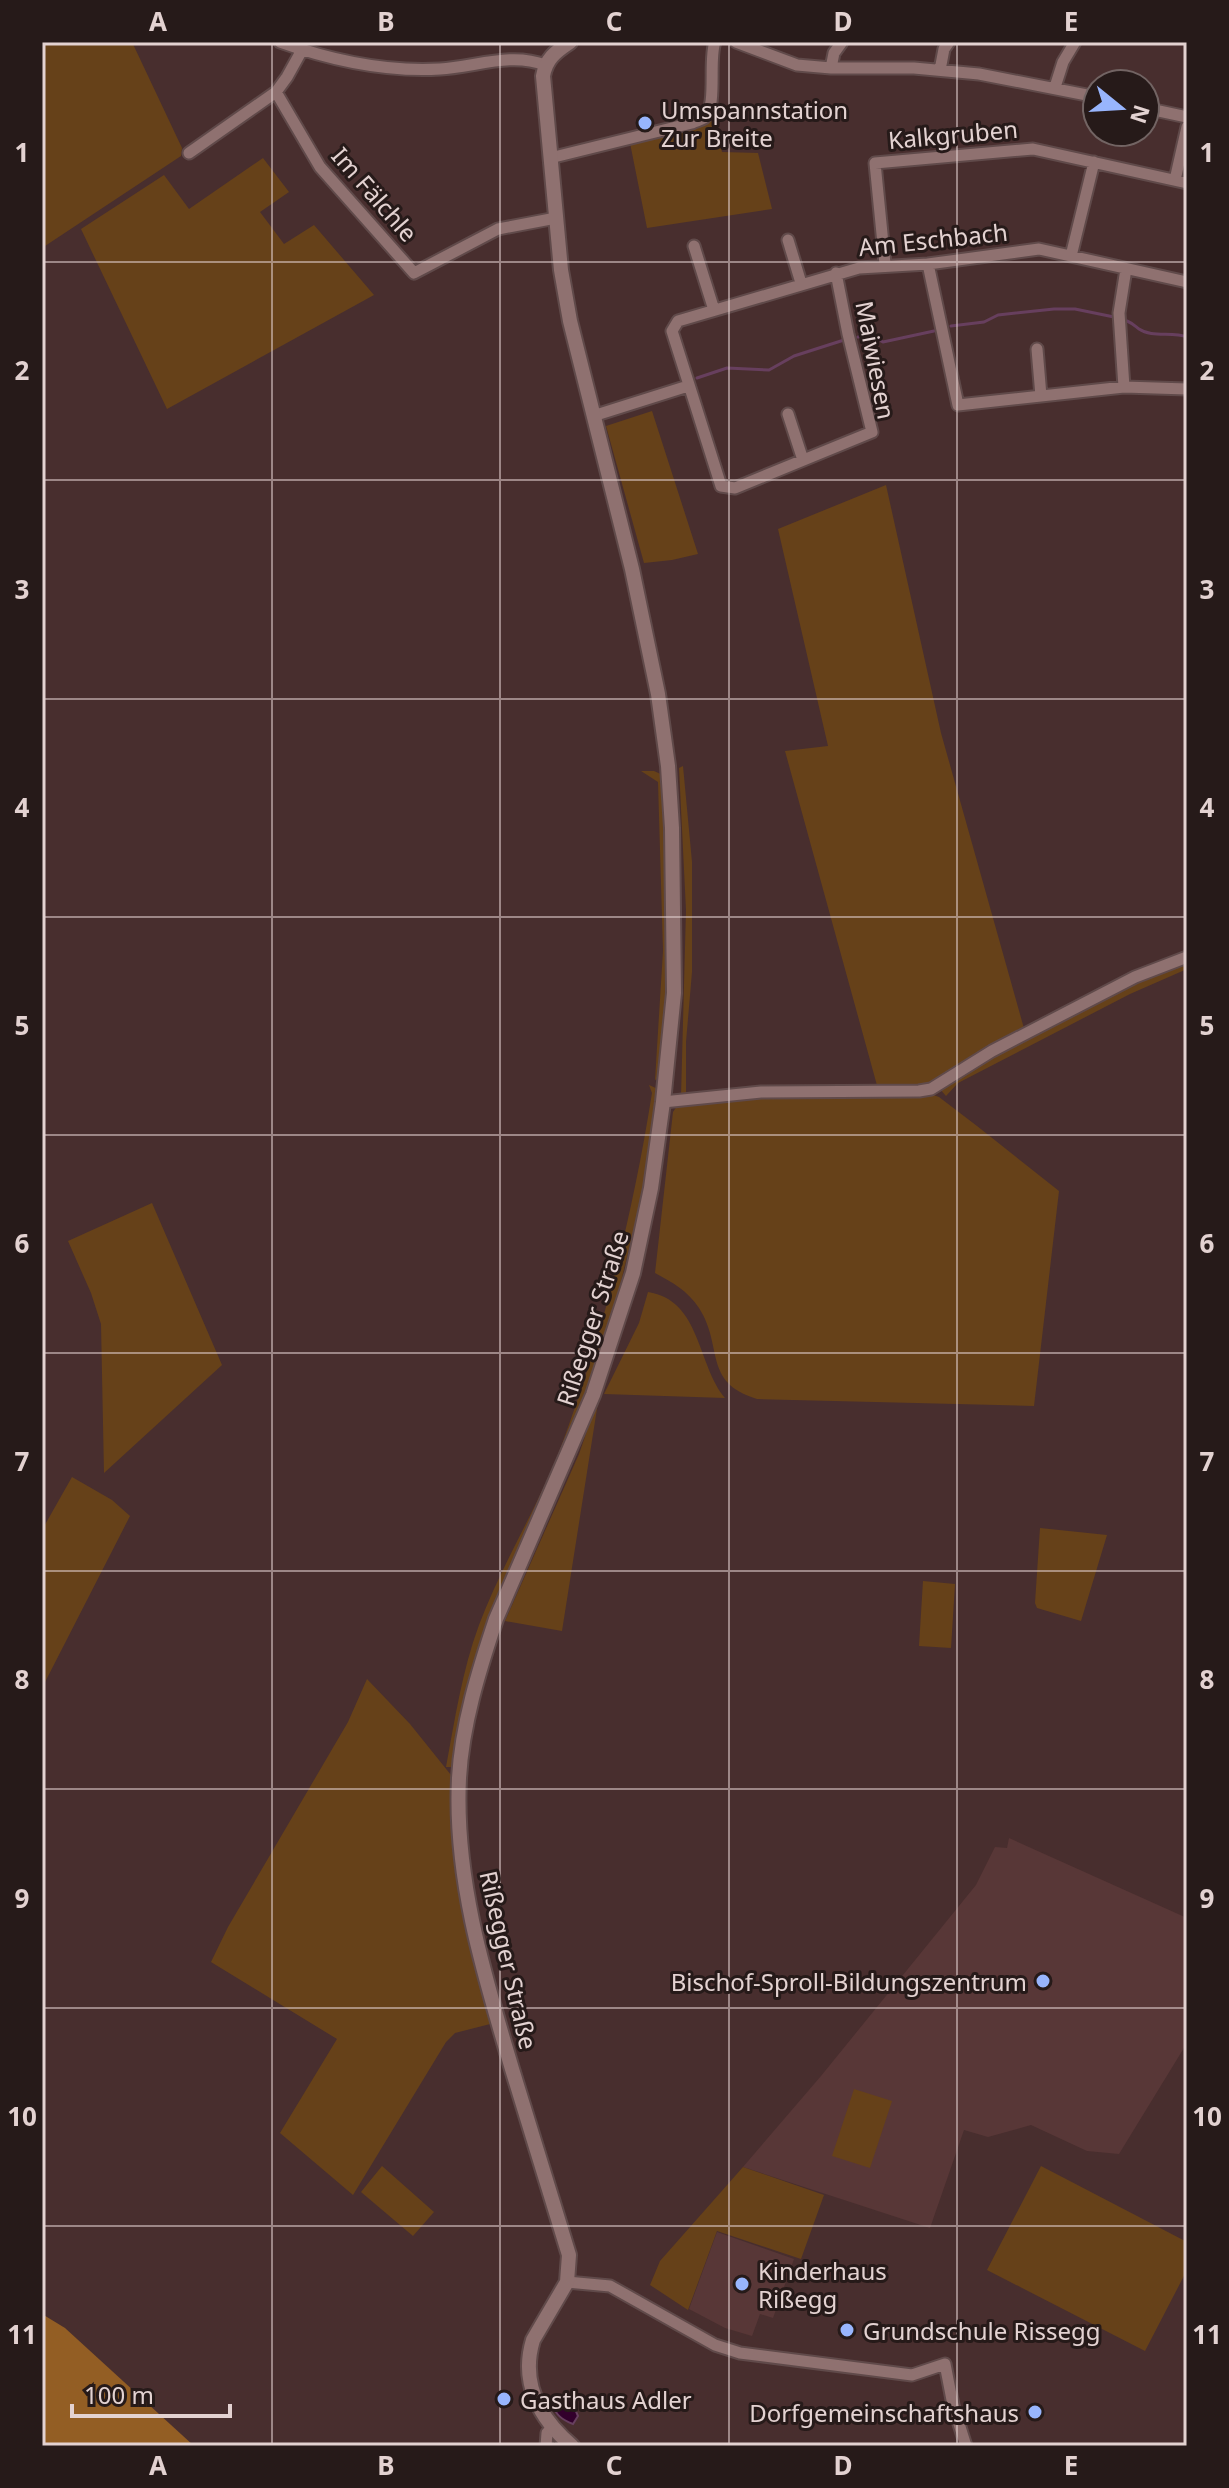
<svg xmlns="http://www.w3.org/2000/svg" width="1229" height="2488" font-family="'Noto Sans',sans-serif">
<style>
.built{fill:#583737}
.green{fill:#664119}
.forest{fill:#935e24}
.water{fill:#32002c;stroke:#673f5e;stroke-width:2}
.lines{fill:none;stroke-linecap:round;stroke-linejoin:round}
.stream{stroke:#673f5e;stroke-width:3}
.street-casing{stroke:#604a4a;stroke-width:15}
.secondary-casing{stroke:#604a4a;stroke-width:18}
.street{stroke:#8f7170;stroke-width:11}
.secondary{stroke:#8f7170;stroke-width:14}
.grid{fill:none;stroke:#e3d2d1;stroke-width:2;stroke-opacity:0.55}
.poi-dot{fill:#98b5fd;stroke:#261a19;stroke-width:3}
.labels{text-anchor:middle;dominant-baseline:central;stroke-width:6;stroke-linejoin:round;paint-order:stroke}
.poi-label{font-size:24px;fill:#e3d2d1;stroke:#261a19;text-anchor:start}
.street-label{font-size:24px;fill:#e3d2d1;stroke:#261a19}
.neatline{fill:none;stroke:#e3d2d1;stroke-width:3}
.grid-label{font-size:26px;text-anchor:middle;font-weight:bold;fill:#e3d2d1}
</style>
<rect width="100%" height="100%" fill="#482e2e"/>
<path class="built" d="M 1009,1838 L 1187,1918 L 1187,2043 L 1119,2154 L 1087,2151 L 1031,2125 L 988,2137 L 964,2130 L 930,2228 L 743,2167 L 821,2076 L 976,1885 L 995,1847 L 1007,1848 Z
M 717,2232 L 794,2259 L 773,2318 L 760,2314 L 752,2336 L 725,2328 L 689,2309 Z"/>
<path class="green" d="M 42,42 L 132,42 L 182,148 L 181,156 L 42,248 Z
M 714,112 L 722,152 L 758,153 L 772,209 L 647,228 L 630,143 Z
M 263,158 L 289,192 L 260,212 L 284,244 L 314,225 L 374,295 L 167,409 L 81,229 L 164,175 L 189,209 Z
M 652,411 L 698,554 L 672,560 L 644,563 L 606,426 Z
M 886,485 L 941,733 L 1025,1032 L 931,1085 L 878,1089 L 785,751 L 828,746 L 778,529 Z
M 683,766 L 692,862 L 692,972 L 686,1042 L 686,1095 L 681,1097 L 686,910 L 679,768 Z
M 641,771 L 654,771 L 665,776 L 671,961 L 659,1078 L 655,1080 L 663,951 L 658,782 Z
M 1187,959 L 1187,969 L 1130,994 L 958,1083 L 946,1096 L 939,1088 C 1018,1039 1101,995 1187,959 Z
M 649,1085 L 658,1089 L 644,1188 L 613,1314 L 583,1405 L 516,1561 L 457,1762 L 453,1767 L 446,1767 C 455,1719 462,1671 479,1625 C 502,1563 539,1506 562,1444 C 604,1330 633,1213 652,1093 Z
M 928,1093 L 939,1097 L 977,1126 L 1059,1191 L 1034,1406 L 757,1399 C 702,1382 724,1347 699,1308 C 688,1291 672,1282 655,1273 L 673,1112 L 677,1106 L 764,1095 Z
M 152,1203 L 222,1365 L 104,1473 L 101,1324 L 91,1293 L 68,1241 Z
M 648,1292 C 701,1300 697,1365 725,1398 L 604,1394 L 639,1323 Z
M 599,1396 L 562,1631 L 505,1621 L 579,1454 Z
M 72,1477 L 112,1500 L 130,1516 L 42,1688 L 42,1530 Z
M 1040,1528 L 1107,1535 L 1081,1621 L 1037,1608 L 1035,1603 Z
M 923,1581 L 955,1584 L 951,1648 L 919,1646 Z
M 367,1679 L 410,1724 L 451,1775 L 459,1781 L 461,1852 L 498,2022 L 455,2033 L 446,2042 L 353,2195 L 280,2133 L 337,2039 L 211,1962 L 228,1927 L 348,1722 Z
M 854,2089 L 892,2101 L 870,2168 L 832,2156 Z
M 382,2166 L 434,2212 L 413,2236 L 361,2192 Z
M 1041,2166 L 1187,2242 L 1187,2270 L 1145,2351 L 987,2270 Z
M 743,2167 L 824,2195 L 801,2259 L 717,2231 L 688,2310 L 650,2285 L 660,2261 Z"/>
<path class="forest" d="M 42,2314 L 65,2328 L 194,2446 L 42,2446 Z"/>
<path class="water" d="M 566,2397 L 572,2402 L 578,2416 L 573,2424 C 562,2420 556,2415 552,2404 Z"/>
<g class="lines">
<path class="stream" d="M 1127,321 C 1132,323 1135,326 1139,329 C 1152,338 1173,331 1187,337
M 951,326 L 984,322 L 998,315 L 1054,309 L 1075,309 L 1114,317
M 858,337 L 870,335 L 883,342 L 934,331
M 697,378 L 727,368 L 769,370 L 794,356 L 844,340"/>
<g class="street-casing">
<path id="street" d="M 280,42 C 330,60 387,72 440,69 C 475,67 511,52 545,65
M 736,42 L 797,65 L 831,68 L 914,68 L 979,74 L 1097,97
M 831,68 L 834,53 L 842,42
M 940,70 L 944,49 L 949,42
M 1055,87 L 1063,62 L 1075,42
M 276,92 L 320,167 L 414,273 L 498,229 L 556,218
M 1145,108 L 1187,117
M 189,153 L 276,92 L 287,77 L 302,50
M 550,158 L 692,123 C 696,121 701,120 704,118 C 718,107 708,60 715,42
M 1175,180 L 1187,127
M 788,240 L 801,283
M 694,246 L 714,310
M 1071,256 L 1094,162
M 885,264 L 875,163 L 1033,149 L 1187,183
M 928,264 L 958,405 L 1124,387 L 1187,389
M 836,273 L 848,334 L 872,432 L 735,488 L 721,486 L 672,331 L 678,321 L 859,268 L 928,264 L 1039,249 L 1187,282
M 1037,349 L 1041,396
M 1124,387 L 1119,313 L 1126,269
M 788,414 L 803,460
M 593,416 L 688,386
M 663,1102 L 761,1092 L 919,1091 L 931,1089 L 992,1051 L 1135,977 L 1187,957
M 567,2282 L 610,2286 L 715,2345 L 740,2353 L 912,2375 L 945,2364 L 953,2405 L 966,2446
M 546,2446 L 547,2433 L 552,2428"/>
</g>
<g class="secondary-casing">
<path id="secondary" d="M 570,42 C 555,52 546,59 543,76 L 561,270 L 570,321 L 632,569 L 658,694 L 668,766 L 672,828 L 674,993 L 663,1102 L 651,1188 L 633,1273 L 593,1395 L 496,1619 C 479,1670 462,1724 459,1778 C 454,1878 484,1975 512,2069 C 531,2131 550,2193 569,2255 L 567,2282 L 533,2340 C 520,2383 540,2419 572,2446"/>
</g>
<use href="#street" class="street"/>
<use href="#secondary" class="secondary"/>
</g>
<path class="grid" d="M 272,42 L 272,2446M 500,42 L 500,2446M 729,42 L 729,2446M 957,42 L 957,2446M 42,262 L 1187,262M 42,480 L 1187,480M 42,699 L 1187,699M 42,917 L 1187,917M 42,1135 L 1187,1135M 42,1353 L 1187,1353M 42,1571 L 1187,1571M 42,1789 L 1187,1789M 42,2008 L 1187,2008M 42,2226 L 1187,2226"/>
<g class="poi-dot">
<circle cx="645" cy="123" r="8"/>
<circle cx="1043" cy="1981" r="8"/>
<circle cx="742" cy="2284" r="8"/>
<circle cx="847" cy="2330" r="8"/>
<circle cx="504" cy="2399" r="8"/>
<circle cx="1035" cy="2412" r="8"/>
</g>
<g class="labels">
<g class="poi-label">
<text x="661" y="109">Umspannstation<tspan x="661" dy="28">Zur Breite</tspan></text>
<text x="1027" y="1981" text-anchor="end">Bischof-Sproll-Bildungszentrum</text>
<text x="758" y="2270">Kinderhaus<tspan x="758" dy="28">Rißegg</tspan></text>
<text x="863" y="2330">Grundschule Rissegg</text>
<text x="520" y="2399">Gasthaus Adler</text>
<text x="1019" y="2412" text-anchor="end">Dorfgemeinschaftshaus</text>
</g>
<g class="street-label">
<text transform="translate(953 134) rotate(-5)">Kalkgruben</text>
<text transform="translate(375 194) rotate(49)">Im Fälchle</text>
<text transform="translate(933 239) rotate(-6)">Am Eschbach</text>
<text transform="translate(876 360) rotate(79)">Maiwiesen</text>
<text transform="translate(592 1318) rotate(-72)">Rißegger Straße</text>
<text transform="translate(509 1960) rotate(77)">Rißegger Straße</text>
</g>
</g>
<rect width="1229" height="2488" fill="none" stroke="#261a19" stroke-width="88"/>
<g transform="translate(1121 108) rotate(108)"><circle r="38" fill="#261a19" stroke="#726463" stroke-width="2"/>
<path d="M0-6L14 30L0 20L-14 30Z" fill="#98b5fd"/>
<text y="-12" font-size="22" font-weight="bold" text-anchor="middle" fill="#e3d2d1">N</text>
</g>
<path d="M72 2404v12h158v-12" fill="none" stroke="#e3d2d1" stroke-width="4"/>
<text x="84" y="2404" font-size="24" fill="#e3d2d1" stroke="#261a19" stroke-width="6" paint-order="stroke">100 m</text>
<rect x="44" y="44" width="1141" height="2400" class="neatline"/>
<g class="grid-label">
<text x="158" y="31">A</text>
<text x="386" y="31">B</text>
<text x="614" y="31">C</text>
<text x="843" y="31">D</text>
<text x="1071" y="31">E</text>
<text x="22" y="162">1</text>
<text x="1207" y="162">1</text>
<text x="22" y="380">2</text>
<text x="1207" y="380">2</text>
<text x="22" y="599">3</text>
<text x="1207" y="599">3</text>
<text x="22" y="817">4</text>
<text x="1207" y="817">4</text>
<text x="22" y="1035">5</text>
<text x="1207" y="1035">5</text>
<text x="22" y="1253">6</text>
<text x="1207" y="1253">6</text>
<text x="22" y="1471">7</text>
<text x="1207" y="1471">7</text>
<text x="22" y="1689">8</text>
<text x="1207" y="1689">8</text>
<text x="22" y="1908">9</text>
<text x="1207" y="1908">9</text>
<text x="22" y="2126">10</text>
<text x="1207" y="2126">10</text>
<text x="22" y="2344">11</text>
<text x="1207" y="2344">11</text>
<text x="158" y="2475">A</text>
<text x="386" y="2475">B</text>
<text x="614" y="2475">C</text>
<text x="843" y="2475">D</text>
<text x="1071" y="2475">E</text>
</g>
</svg>
